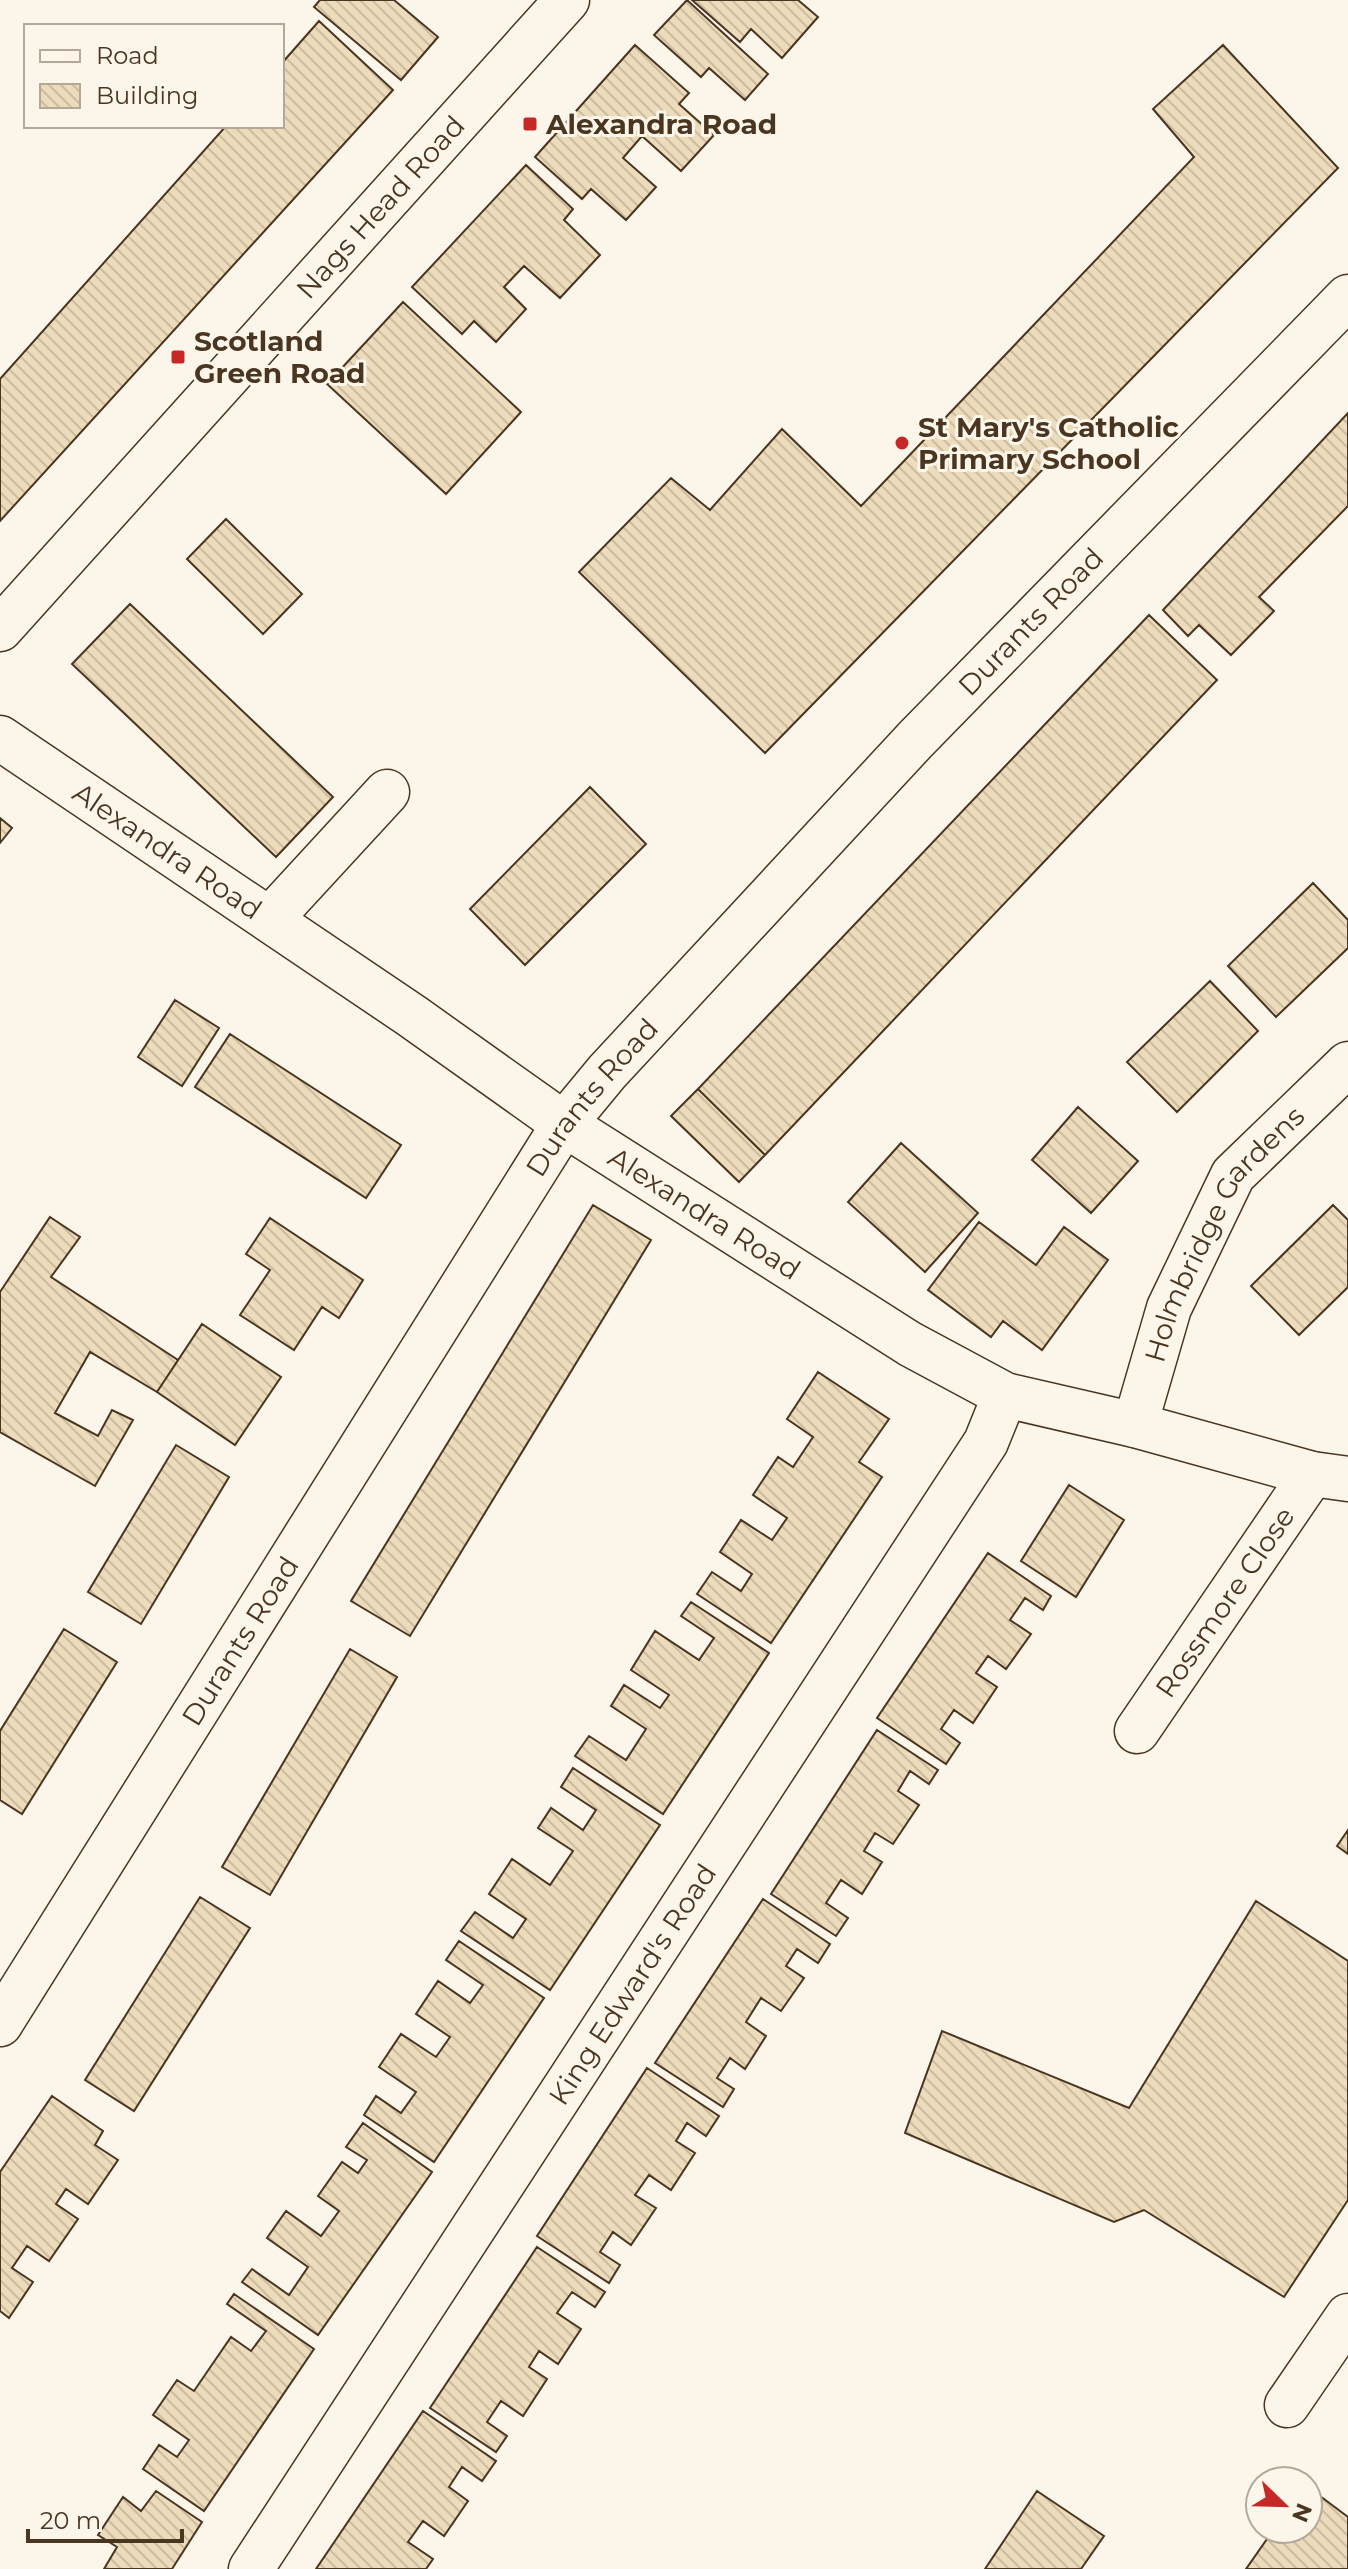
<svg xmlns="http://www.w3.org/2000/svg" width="1348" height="2569" font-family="Montserrat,sans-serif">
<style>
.building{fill:url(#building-back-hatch);stroke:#4a3520;stroke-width:2}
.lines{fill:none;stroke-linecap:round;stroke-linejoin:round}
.minor-casing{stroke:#4a3520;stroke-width:47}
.major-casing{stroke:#4a3520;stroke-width:47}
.minor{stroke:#fbf6e9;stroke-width:44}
.major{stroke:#fbf6e9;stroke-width:44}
.poi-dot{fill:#c62828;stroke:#fbf6e9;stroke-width:3}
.labels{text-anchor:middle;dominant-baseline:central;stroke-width:6;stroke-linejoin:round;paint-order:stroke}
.poi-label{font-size:28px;font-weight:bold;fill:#4a3520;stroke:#fbf6e9;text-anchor:start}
.street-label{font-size:28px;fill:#4a3520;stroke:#fbf6e9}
</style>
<defs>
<pattern id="building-back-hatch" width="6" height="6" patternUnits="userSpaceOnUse" patternTransform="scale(2)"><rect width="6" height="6" fill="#ecdcbc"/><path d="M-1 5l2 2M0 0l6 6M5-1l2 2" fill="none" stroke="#ccbda1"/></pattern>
</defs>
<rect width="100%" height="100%" fill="#fbf6e9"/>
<path class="building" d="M 320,0 L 394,0 L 438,37 L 401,80 L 314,7 Z
M 687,0 L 768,74 L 745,100 L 709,68 L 701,77 L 654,35 Z
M 692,0 L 798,0 L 818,17 L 782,58 L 751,29 L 740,42 Z
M 319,21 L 393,90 L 0,521 L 0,379 L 226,126 L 282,126 L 282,63 Z
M 635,45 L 689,93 L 679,104 L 714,135 L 681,171 L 642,136 L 623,158 L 656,187 L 626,220 L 591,189 L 582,199 L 535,157 Z
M 1223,45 L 1338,168 L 765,753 L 579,572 L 671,478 L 710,510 L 782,429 L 861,506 L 1194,157 L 1153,109 Z
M 526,165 L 573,209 L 564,220 L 600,255 L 560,298 L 524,266 L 504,287 L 526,309 L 496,342 L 474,321 L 462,334 L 412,287 Z
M 403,302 L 521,412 L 446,494 L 327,384 Z
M 1348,413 L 1348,506 L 1259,597 L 1274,611 L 1231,655 L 1199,625 L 1188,636 L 1163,610 Z
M 226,519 L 302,594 L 263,634 L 187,559 Z
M 130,604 L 333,797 L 276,857 L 72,664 Z
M 1149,615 L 1217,680 L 765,1155 L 698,1089 Z
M 590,787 L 646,844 L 525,965 L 470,909 Z
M 0,818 L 12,828 L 0,843 Z
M 1313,883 L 1348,920 L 1348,948 L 1276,1017 L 1228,966 Z
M 1210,981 L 1258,1031 L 1177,1112 L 1127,1062 Z
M 175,1000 L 219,1028 L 182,1086 L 138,1057 Z
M 230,1034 L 401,1145 L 366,1198 L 195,1087 Z
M 698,1089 L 765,1155 L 739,1182 L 671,1116 Z
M 1078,1107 L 1138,1161 L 1091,1213 L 1032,1160 Z
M 901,1143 L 978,1213 L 925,1272 L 848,1202 Z
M 593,1205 L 651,1240 L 410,1636 L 351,1601 Z
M 1333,1205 L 1348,1220 L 1348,1287 L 1299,1335 L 1251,1286 Z
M 50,1217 L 80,1237 L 51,1277 L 178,1360 L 157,1392 L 90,1352 L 55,1413 L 98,1436 L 112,1410 L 133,1420 L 95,1486 L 0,1432 L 0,1292 Z
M 270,1218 L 363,1280 L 339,1318 L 322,1307 L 294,1350 L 240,1315 L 270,1270 L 246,1254 Z
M 979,1222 L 1036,1265 L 1064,1227 L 1108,1260 L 1042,1350 L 1003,1321 L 991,1337 L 928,1290 Z
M 202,1324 L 281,1377 L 235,1445 L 157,1392 Z
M 818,1372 L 889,1419 L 859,1462 L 882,1477 L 771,1643 L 697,1594 L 712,1572 L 741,1591 L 752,1574 L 720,1552 L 741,1520 L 772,1540 L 787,1518 L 753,1495 L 778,1457 L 793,1467 L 813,1437 L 787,1419 Z
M 176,1445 L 229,1477 L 141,1624 L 88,1592 Z
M 1069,1485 L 1124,1520 L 1076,1597 L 1021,1561 Z
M 988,1553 L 1051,1596 L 1043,1610 L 1025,1598 L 1010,1620 L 1031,1634 L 1006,1669 L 988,1656 L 976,1673 L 997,1687 L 973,1723 L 954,1710 L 941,1729 L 960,1743 L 946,1764 L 877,1718 Z
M 691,1602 L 769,1653 L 663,1814 L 575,1756 L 589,1736 L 626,1760 L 646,1729 L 611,1706 L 624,1685 L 660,1708 L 669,1695 L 631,1670 L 655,1631 L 699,1660 L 714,1638 L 681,1616 Z
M 64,1629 L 117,1662 L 22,1814 L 0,1800 L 0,1731 Z
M 350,1649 L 397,1677 L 270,1895 L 222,1867 Z
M 877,1730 L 938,1770 L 929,1784 L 910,1771 L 898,1791 L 919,1805 L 893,1844 L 875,1833 L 864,1851 L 882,1862 L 862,1894 L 841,1880 L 826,1903 L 848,1918 L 836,1936 L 771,1894 Z
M 573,1768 L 660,1825 L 550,1990 L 461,1931 L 475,1912 L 513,1938 L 526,1919 L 489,1894 L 512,1859 L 550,1885 L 573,1851 L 538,1828 L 551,1808 L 583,1830 L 596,1810 L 561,1787 Z
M 1348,1830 L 1348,1854 L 1337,1846 Z
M 200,1897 L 250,1928 L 134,2111 L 85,2080 Z
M 763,1899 L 830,1944 L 818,1963 L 797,1949 L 786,1966 L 804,1978 L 781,2011 L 761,1998 L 746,2022 L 766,2036 L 745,2069 L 730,2058 L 717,2078 L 734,2089 L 723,2107 L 655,2063 Z
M 1256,1901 L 1348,1961 L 1348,2200 L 1284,2297 L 1144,2210 L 1114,2222 L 905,2133 L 942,2031 L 1129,2108 Z
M 459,1941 L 544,1998 L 434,2162 L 364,2115 L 376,2096 L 401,2113 L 416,2092 L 379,2067 L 401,2034 L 436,2057 L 450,2037 L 416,2014 L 438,1981 L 470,2003 L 483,1985 L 446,1960 Z
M 647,2068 L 719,2116 L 706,2136 L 687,2123 L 676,2141 L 695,2153 L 671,2190 L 649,2175 L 635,2195 L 656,2208 L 631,2245 L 613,2232 L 600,2252 L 620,2265 L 609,2283 L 537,2236 Z
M 52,2096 L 103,2131 L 95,2145 L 118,2160 L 88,2204 L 66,2189 L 56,2204 L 78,2219 L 49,2261 L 27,2246 L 12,2268 L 33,2282 L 9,2318 L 0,2311 L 0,2172 Z
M 363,2123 L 432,2172 L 318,2335 L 242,2282 L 252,2269 L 289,2295 L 308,2267 L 267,2238 L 286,2211 L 321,2236 L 339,2211 L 318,2196 L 342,2162 L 358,2173 L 367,2160 L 346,2147 Z
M 537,2247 L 605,2292 L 595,2307 L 572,2292 L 557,2313 L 581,2329 L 558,2364 L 539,2351 L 529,2367 L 547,2379 L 523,2416 L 501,2401 L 487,2422 L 507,2436 L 496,2452 L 430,2408 Z
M 234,2294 L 314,2349 L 204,2511 L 143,2469 L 159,2445 L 177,2457 L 189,2440 L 153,2415 L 177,2380 L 194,2391 L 231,2337 L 251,2351 L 266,2331 L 227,2304 Z
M 423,2411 L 496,2461 L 482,2481 L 462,2467 L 449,2487 L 468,2501 L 444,2536 L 423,2521 L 408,2542 L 433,2559 L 426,2569 L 316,2569 Z
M 1308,2487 L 1348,2517 L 1348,2569 L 1246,2569 L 1274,2529 L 1308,2529 Z
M 156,2491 L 202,2522 L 172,2569 L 104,2569 L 117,2547 L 98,2535 L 123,2497 L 141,2511 Z
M 1037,2491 L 1104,2536 L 1081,2569 L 985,2569 Z"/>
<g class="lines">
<g class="minor-casing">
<g id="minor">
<path id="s1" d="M 0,738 L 412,1016 L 564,1124 L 910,1344 L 1005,1395 L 1135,1425 L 1312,1474 L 1348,1479"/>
<path d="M 270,919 L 387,792"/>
<path id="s2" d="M 1135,1425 L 1169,1308 L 1233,1175 L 1348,1064"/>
<path id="s3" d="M 1137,1731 L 1312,1474"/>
<path id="s4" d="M 0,2024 L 564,1124 L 607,1072 L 915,740 L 1348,297"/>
<path d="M 1287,2405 L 1348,2316"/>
<path id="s5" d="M 251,2569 L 986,1442 L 1005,1395"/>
</g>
</g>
<g class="major-casing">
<g id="major">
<path id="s6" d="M 0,629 L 567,0"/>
</g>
</g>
<use href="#minor" class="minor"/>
<use href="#major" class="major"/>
</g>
<g class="poi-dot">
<rect x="522" y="116" width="16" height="16" rx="4"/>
<rect x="170" y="349" width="16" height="16" rx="4"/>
<circle cx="902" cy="443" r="8"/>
</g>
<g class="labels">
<g class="poi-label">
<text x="546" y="124">Alexandra Road</text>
<text x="194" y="341">Scotland<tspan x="194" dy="32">Green Road</tspan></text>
<text x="918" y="427">St Mary's Catholic<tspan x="918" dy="32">Primary School</tspan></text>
</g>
<g class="street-label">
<text stroke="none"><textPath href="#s6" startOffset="568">Nags Head Road</textPath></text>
<text stroke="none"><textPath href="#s4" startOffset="1748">Durants Road</textPath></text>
<text stroke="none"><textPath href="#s1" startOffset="202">Alexandra Road</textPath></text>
<text stroke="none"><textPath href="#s4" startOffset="1100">Durants Road</textPath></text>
<text stroke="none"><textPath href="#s1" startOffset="850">Alexandra Road</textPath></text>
<text stroke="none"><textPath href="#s2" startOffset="214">Holmbridge Gardens</textPath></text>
<text stroke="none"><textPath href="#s3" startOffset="156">Rossmore Close</textPath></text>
<text stroke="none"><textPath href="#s4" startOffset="452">Durants Road</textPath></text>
<text stroke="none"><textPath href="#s5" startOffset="698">King Edward's Road</textPath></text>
</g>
</g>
<rect x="24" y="24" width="260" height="104" fill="#fbf6e9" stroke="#b4a999" stroke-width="2"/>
<rect x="40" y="50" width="40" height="12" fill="#fbf6e9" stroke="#b4a999" stroke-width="2"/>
<text x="96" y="64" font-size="24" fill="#4a3520">Road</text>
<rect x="40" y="84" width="40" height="24" fill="url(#building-back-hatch)" stroke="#b4a999" stroke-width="2"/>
<text x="96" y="104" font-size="24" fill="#4a3520">Building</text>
<g transform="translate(1284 2505) rotate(113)"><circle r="38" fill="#fbf6e9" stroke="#b4a999" stroke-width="2"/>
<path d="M0-6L14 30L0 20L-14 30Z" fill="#c62828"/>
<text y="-12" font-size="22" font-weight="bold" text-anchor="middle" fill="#4a3520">N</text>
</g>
<path d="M28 2529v12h154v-12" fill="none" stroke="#4a3520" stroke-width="4"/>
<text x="40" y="2529" font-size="24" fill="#4a3520" stroke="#fbf6e9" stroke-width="6" paint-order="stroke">20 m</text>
</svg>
